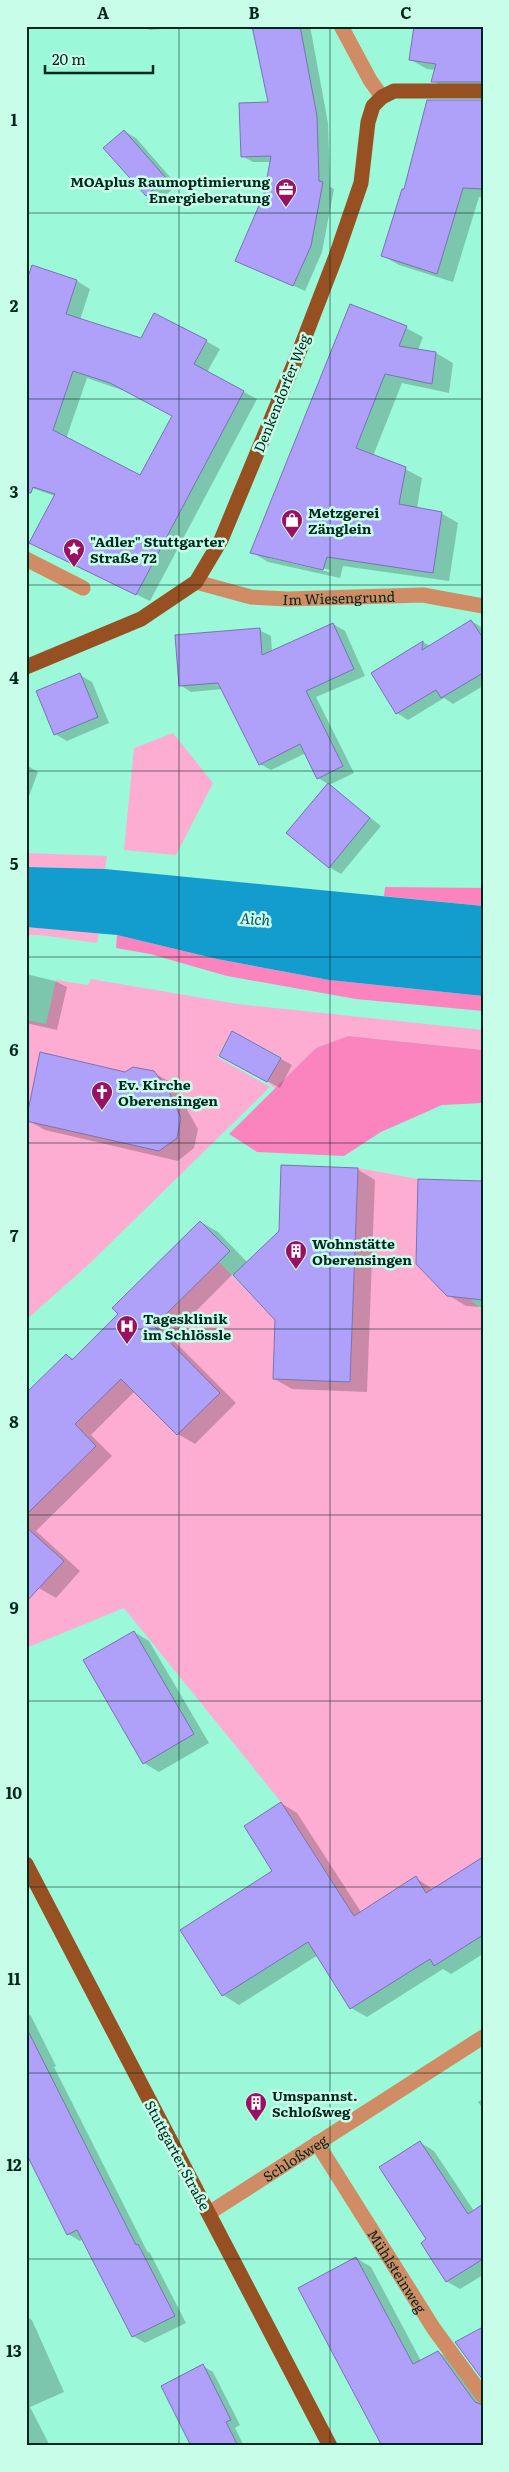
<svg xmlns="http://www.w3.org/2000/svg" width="509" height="2472" font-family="Literata,serif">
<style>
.green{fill:#fcadd1}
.forest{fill:#fb84be}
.water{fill:#139cce}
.shadow{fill:#0003;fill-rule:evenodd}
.building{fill:#afa0fa;stroke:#7c71b2;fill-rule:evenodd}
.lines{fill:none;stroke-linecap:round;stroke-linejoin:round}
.minor{stroke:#cf8c65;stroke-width:15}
.major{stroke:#975022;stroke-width:15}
.grid{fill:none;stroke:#00271d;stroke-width:1;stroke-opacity:0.55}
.labels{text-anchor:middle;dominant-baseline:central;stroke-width:5;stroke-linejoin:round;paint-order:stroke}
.poi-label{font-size:14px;font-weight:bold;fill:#00271d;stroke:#c8fdea;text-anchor:start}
.street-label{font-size:14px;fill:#00271d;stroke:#c8fdea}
.water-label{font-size:15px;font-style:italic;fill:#0b4e68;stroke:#c8fdea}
.neatline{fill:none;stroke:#00271d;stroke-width:2}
.grid-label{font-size:16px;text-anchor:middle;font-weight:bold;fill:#00271d}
</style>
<rect width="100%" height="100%" fill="#9bf8d9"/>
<path class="green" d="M 173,733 L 213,783 L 176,855 L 124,850 L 134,748 Z
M 26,853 L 107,856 L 105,869 L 26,867 Z
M 26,927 L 99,933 L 97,943 L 41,935 L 26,935 Z
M 91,979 L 237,1004 L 483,1030 L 483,1050 L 348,1036 L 316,1048 L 276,1089 L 267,1082 L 281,1057 L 232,1031 L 217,1057 L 270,1087 L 88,1265 L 26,1320 L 26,1020 L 46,1024 L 56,980 L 88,985 Z
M 358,1168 L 418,1179 L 416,1264 L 447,1296 L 469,1298 L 483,1311 L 483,1857 L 426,1893 L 416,1877 L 331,1930 L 340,1893 L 281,1802 L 124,1608 L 26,1648 L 26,1473 L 121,1379 L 177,1435 L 220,1393 L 154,1326 L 219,1262 L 275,1320 L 273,1379 L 350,1382 Z"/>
<path class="forest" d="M 385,887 L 483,888 L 483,906 L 384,896 Z
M 117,935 L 217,959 L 329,980 L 483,996 L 483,1011 L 356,999 L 227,976 L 150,954 L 116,948 Z
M 348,1036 L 483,1050 L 483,1103 L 442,1105 L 381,1132 L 344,1156 L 257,1152 L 229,1134 L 316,1048 Z"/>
<path class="water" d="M 26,867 L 105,869 L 483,906 L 483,996 L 329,980 L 217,959 L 117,935 L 26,927 Z"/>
<path class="shadow" d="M 144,26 L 197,26 L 150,30 Z
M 254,26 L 310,26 L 328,123 L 330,187 L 334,189 L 322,252 L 305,291 L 237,260 L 265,195 L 272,162 L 253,162 L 242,156 L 270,104 Z
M 483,26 L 483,90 L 449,90 L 433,81 L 436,70 L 427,69 L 411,60 Z
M 483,102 L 483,197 L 479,197 L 453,282 L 399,265 L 383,256 Z
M 124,131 L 136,138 L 177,185 L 158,202 L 146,195 Z
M 33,267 L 77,281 L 90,289 L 80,320 L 141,340 L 206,341 L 220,349 L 207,372 L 257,399 L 150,601 L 44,550 L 55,496 L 26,486 ZM 87,378 L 125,391 L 173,416 L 140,477 L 66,439 Z
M 350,306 L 406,328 L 423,337 L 418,350 L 436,353 L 453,363 L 449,393 L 402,383 L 373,456 L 405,469 L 422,478 L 417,508 L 441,513 L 458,523 L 449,581 L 343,566 L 340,578 L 268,562 L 252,552 ZM 269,556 L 330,570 L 329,572 L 269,558 Z
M 471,621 L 483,628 L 483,686 L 453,704 L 444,698 L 408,720 L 397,713 L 372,673 L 423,642 L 430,646 Z
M 333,624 L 345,631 L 365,676 L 316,697 L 354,773 L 329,785 L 381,826 L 341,874 L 329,867 L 328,784 L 318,778 L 306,753 L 271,770 L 260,764 L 222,689 L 191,692 L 180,685 L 259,630 L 271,636 L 272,652 Z
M 80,675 L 92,682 L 109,723 L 67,741 L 55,734 Z
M 26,765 L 38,772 L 26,804 Z
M 26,974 L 55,981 L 67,987 L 57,1030 L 26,1023 Z
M 233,1032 L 292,1065 L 280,1088 L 232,1062 Z
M 125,1073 L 154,1073 L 172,1083 L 198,1129 L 194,1148 L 178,1161 L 45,1130 L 27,1120 Z
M 357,1169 L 375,1180 L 367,1392 L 292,1389 L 275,1379 L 277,1319 L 233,1274 L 170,1337 L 236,1403 L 195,1444 L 178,1434 L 135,1391 L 91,1435 L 112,1456 L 36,1531 L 80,1571 L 56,1598 L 39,1588 L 26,1576 L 26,1395 L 67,1355 L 74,1359 L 120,1314 L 201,1222 L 218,1232 L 248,1263 Z
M 483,1182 L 483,1310 L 480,1307 L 466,1306 L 448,1295 Z
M 134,1632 L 149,1641 L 209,1743 L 159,1772 L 144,1763 Z
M 281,1803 L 297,1813 L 361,1912 L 416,1878 L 434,1890 L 483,1859 L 483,1954 L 451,1974 L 443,1969 L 367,2017 L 351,2008 L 318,1955 L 239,2005 L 223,1995 L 182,1930 L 274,1871 Z
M 26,2013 L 31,2016 L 56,2066 L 54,2067 L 147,2251 L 150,2253 L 186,2323 L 145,2343 L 133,2336 L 83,2239 L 80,2241 L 68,2234 L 26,2150 Z
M 483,2099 L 483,2109 L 478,2102 Z
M 421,2143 L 434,2151 L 474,2211 L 483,2206 L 483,2275 L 460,2289 L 446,2281 L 428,2240 Z
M 356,2258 L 371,2267 L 421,2361 L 438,2352 L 454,2361 L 483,2401 L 483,2411 L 392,2446 Z
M 26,2316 L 32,2320 L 64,2392 L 30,2407 L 50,2446 L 26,2446 Z
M 203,2366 L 213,2372 L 240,2425 L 235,2428 L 244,2446 L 192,2446 Z"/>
<path class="building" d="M 252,26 L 300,26 L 317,116 L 319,181 L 323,182 L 311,246 L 293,286 L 235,261 L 264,194 L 271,156 L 241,157 L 239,103 L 268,102 Z
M 414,26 L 483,26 L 483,82 L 431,82 L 436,64 L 409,60 Z
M 427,100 L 483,100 L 483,189 L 463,188 L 437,274 L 381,256 L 402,189 L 404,189 Z
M 124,130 L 166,178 L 146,196 L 103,148 Z
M 32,265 L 77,280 L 66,314 L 141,338 L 154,313 L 207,340 L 194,364 L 244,391 L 136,595 L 29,543 L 55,494 L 33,487 L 31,493 L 26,492 L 26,283 ZM 73,371 L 110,383 L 172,416 L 140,475 L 53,430 Z
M 350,304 L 407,326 L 399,346 L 436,352 L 432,384 L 385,374 L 356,448 L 406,467 L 399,504 L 442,512 L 433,573 L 327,557 L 323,570 L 250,553 Z
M 471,620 L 483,638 L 483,673 L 441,698 L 436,690 L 396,714 L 371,673 L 423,641 L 422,650 Z
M 333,623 L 354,669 L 306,691 L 343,766 L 317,779 L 300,744 L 259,765 L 218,683 L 179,686 L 175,635 L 260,628 L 262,655 Z
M 80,673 L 98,717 L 54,735 L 36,691 Z
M 328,783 L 370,818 L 329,868 L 286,833 Z
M 232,1031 L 281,1058 L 267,1082 L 219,1056 Z
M 40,1052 L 125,1072 L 133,1067 L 154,1071 L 168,1089 L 181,1118 L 177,1138 L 159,1151 L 26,1121 Z
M 281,1165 L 358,1168 L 350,1382 L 273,1379 L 275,1320 L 233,1275 L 279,1231 Z
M 418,1179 L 483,1181 L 483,1300 L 447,1296 L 416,1264 Z
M 200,1221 L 230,1251 L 154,1326 L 220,1393 L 177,1435 L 121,1379 L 75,1424 L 96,1446 L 26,1515 L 26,1393 L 66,1354 L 72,1360 L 118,1314 L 112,1308 Z
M 26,1527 L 64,1561 L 26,1602 Z
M 134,1631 L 194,1734 L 143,1764 L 83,1660 Z
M 281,1802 L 354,1916 L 416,1876 L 426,1893 L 483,1857 L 483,1935 L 434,1966 L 430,1959 L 350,2009 L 308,1942 L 222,1996 L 180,1930 L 272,1871 L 244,1826 Z
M 26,2027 L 136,2245 L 138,2244 L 175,2316 L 132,2337 L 77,2230 L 67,2235 L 26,2153 Z
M 420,2141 L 468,2214 L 483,2204 L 483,2259 L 446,2282 L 421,2243 L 426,2239 L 379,2167 Z
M 356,2257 L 413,2364 L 438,2351 L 475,2402 L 483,2405 L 483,2446 L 382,2446 L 298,2288 Z
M 483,2327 L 483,2380 L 455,2342 Z
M 203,2364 L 231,2420 L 226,2422 L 238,2446 L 191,2446 L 161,2386 Z"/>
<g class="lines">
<g class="minor">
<path d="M 341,26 L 370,80 L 382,97"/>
<path d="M 26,559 L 83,588"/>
<path id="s1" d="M 196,582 L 251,597 L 287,599 L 423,595 L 483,606"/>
<path id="s2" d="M 317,2143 L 434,2329 L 483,2396"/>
<path id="s3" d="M 209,2213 L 483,2037"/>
</g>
<path class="major" d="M 26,667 L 141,619 L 196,582 L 221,540 L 299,352 L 336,256 L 361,183 L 368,122 L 373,106 L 382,97 L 394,91 L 483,91
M 26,1864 L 330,2446"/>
</g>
<path class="grid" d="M 179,26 L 179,2446M 330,26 L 330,2446M 26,213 L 483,213M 26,399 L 483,399M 26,585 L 483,585M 26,771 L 483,771M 26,957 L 483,957M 26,1143 L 483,1143M 26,1329 L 483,1329M 26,1515 L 483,1515M 26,1701 L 483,1701M 26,1887 L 483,1887M 26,2073 L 483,2073M 26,2259 L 483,2259"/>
<defs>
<g id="office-pin" transform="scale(1.125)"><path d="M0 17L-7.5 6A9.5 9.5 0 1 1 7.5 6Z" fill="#9a1164" stroke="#c8fdea"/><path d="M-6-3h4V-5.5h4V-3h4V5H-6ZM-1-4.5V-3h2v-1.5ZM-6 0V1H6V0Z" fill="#fff"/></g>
<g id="shop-pin" transform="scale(1.125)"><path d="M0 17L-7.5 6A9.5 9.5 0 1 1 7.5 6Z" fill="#9a1164" stroke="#c8fdea"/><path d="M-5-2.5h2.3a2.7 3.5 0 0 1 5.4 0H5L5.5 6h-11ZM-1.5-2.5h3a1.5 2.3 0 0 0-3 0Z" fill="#fff"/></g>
<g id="sight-pin" transform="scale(1.125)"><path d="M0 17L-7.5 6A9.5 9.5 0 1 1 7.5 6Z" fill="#9a1164" stroke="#c8fdea"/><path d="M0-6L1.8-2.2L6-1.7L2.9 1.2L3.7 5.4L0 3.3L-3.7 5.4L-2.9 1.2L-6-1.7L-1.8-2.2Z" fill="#fff"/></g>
<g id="church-pin" transform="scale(1.125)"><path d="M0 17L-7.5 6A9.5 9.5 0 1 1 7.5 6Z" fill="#9a1164" stroke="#c8fdea"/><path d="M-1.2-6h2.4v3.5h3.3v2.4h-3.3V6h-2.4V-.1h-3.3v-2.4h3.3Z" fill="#fff"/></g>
<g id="building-pin" transform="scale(1.125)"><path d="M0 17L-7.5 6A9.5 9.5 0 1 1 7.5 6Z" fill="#9a1164" stroke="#c8fdea"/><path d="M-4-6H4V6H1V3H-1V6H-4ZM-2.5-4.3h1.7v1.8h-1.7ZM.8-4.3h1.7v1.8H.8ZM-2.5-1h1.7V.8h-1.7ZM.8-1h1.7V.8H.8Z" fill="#fff"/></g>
<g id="hospital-pin" transform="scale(1.125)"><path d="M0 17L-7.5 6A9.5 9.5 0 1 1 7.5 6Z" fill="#9a1164" stroke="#c8fdea"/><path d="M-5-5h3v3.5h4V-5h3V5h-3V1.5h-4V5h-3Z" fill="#fff"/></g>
</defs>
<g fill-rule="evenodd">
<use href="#office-pin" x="286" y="189"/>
<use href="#shop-pin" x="292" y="520"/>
<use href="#sight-pin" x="74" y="549"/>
<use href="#church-pin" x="102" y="1092"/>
<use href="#building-pin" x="296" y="1251"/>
<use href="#hospital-pin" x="127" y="1326"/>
<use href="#building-pin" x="256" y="2103"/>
</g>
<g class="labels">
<g class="poi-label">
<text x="270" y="181" text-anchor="end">MOAplus Raumoptimierung<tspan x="270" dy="16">Energieberatung</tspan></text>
<text x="308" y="512">Metzgerei<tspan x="308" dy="16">Zänglein</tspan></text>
<text x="90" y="541">"Adler" Stuttgarter<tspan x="90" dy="16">Straße 72</tspan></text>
<text x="118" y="1084">Ev. Kirche<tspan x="118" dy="16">Oberensingen</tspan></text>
<text x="312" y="1243">Wohnstätte<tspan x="312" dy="16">Oberensingen</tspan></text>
<text x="143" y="1318">Tagesklinik<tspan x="143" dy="16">im Schlössle</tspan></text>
<text x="272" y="2095">Umspannst.<tspan x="272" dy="16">Schloßweg</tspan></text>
</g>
<g class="street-label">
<text transform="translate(281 393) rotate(-68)">Denkendorfer Weg</text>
<text stroke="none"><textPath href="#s1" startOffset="145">Im Wiesengrund</textPath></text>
<text transform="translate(178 2155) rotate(62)">Stuttgarter Straße</text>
<text stroke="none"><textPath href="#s3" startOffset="102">Schloßweg</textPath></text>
<text stroke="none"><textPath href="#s2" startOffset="151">Mühlsteinweg</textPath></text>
</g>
<g class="water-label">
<text transform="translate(255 918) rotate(4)">Aich</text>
</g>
</g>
<rect width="509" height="2472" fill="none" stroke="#c8fdea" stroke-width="55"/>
<path d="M45 65v8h108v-8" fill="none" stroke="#00271d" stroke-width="2.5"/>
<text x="52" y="65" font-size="15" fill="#00271d" stroke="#c8fdea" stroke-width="4" paint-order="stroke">20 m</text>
<rect x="28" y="28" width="454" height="2416" class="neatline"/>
<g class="grid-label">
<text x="103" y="19">A</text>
<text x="254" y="19">B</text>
<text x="406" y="19">C</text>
<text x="14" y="126">1</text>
<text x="14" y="312">2</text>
<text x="14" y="498">3</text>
<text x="14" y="684">4</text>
<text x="14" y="870">5</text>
<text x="14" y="1056">6</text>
<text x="14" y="1242">7</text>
<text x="14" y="1428">8</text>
<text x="14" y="1614">9</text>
<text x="14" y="1799">10</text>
<text x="14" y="1985">11</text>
<text x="14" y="2171">12</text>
<text x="14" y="2357">13</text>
</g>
</svg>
